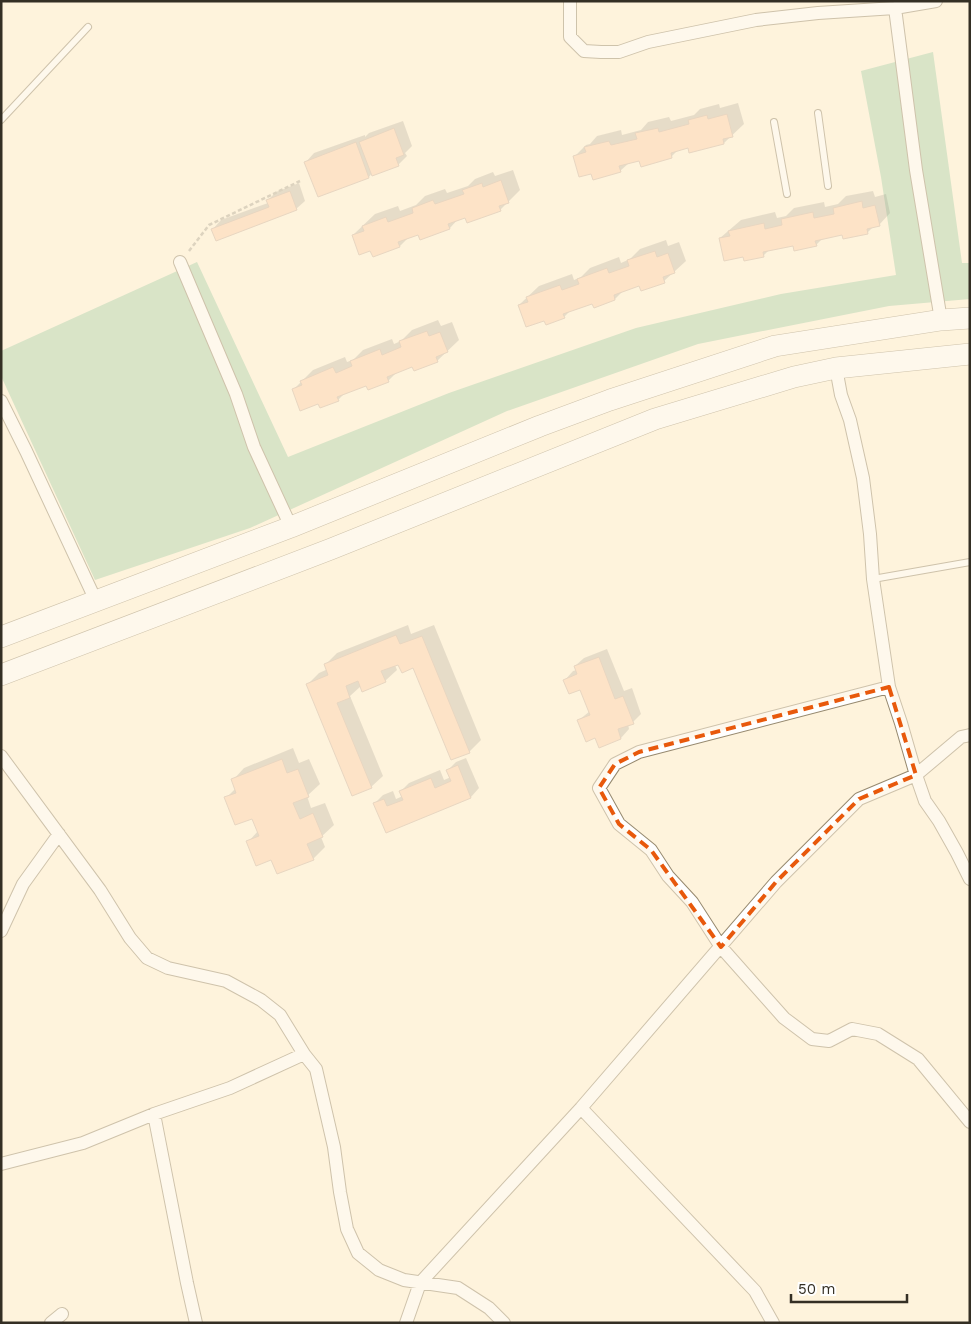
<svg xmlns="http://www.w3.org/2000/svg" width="971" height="1324" font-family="'Work Sans',sans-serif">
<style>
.green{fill:#add2ad}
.shadow{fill:#0003}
.building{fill:#fcd0ad;stroke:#ceb4a0}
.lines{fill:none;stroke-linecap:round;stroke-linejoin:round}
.service-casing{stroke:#96896f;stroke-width:8}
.minor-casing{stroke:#96896f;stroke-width:14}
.trunk-casing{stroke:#96896f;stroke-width:22}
.path{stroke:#b6ae9b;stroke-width:2.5;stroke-dasharray:4 2.5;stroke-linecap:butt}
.service{stroke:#fff;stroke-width:6}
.minor{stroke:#fff;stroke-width:12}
.trunk{stroke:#fff;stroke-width:21}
.marked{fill:none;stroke:#e8590c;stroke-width:4;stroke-dasharray:10 6;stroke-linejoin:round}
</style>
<rect width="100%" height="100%" fill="#fef3dc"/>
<path class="green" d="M 933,52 L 962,263 L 970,263 L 970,299 L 889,306 L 698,344 L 507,411 L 250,528 L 95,580 L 1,376 L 1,351 L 197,262 L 288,457 L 449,393 L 636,328 L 781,294 L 896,275 L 881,177 L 861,71 Z"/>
<path class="shadow" d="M 738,103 L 744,124 L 724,143 L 689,146 L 679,149 L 671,157 L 640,160 L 629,163 L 620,171 L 592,172 L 575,156 L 586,145 L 590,144 L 597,136 L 621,130 L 622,135 L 641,130 L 648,122 L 669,117 L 671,121 L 694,115 L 700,109 L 719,104 L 720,108 Z
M 403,121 L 412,146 L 405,153 L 407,156 L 398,165 L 372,173 L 369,177 L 319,195 L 306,162 L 314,153 L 365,135 L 365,137 L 369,133 Z
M 513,170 L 520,190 L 500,210 L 466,216 L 459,218 L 450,228 L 421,238 L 419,233 L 410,236 L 400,246 L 371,250 L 353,235 L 375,214 L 398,206 L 400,211 L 416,205 L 425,196 L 445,189 L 447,193 L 468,186 L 475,179 L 493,172 L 495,176 Z
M 299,183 L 305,201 L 296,209 L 213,229 L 221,220 L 268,203 L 267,201 L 276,192 Z
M 873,191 L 875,197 L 886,194 L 890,213 L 879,225 L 874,226 L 867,233 L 843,233 L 823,238 L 816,245 L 794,245 L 769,250 L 764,255 L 744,256 L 720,238 L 741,220 L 775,212 L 777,218 L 786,216 L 794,208 L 824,202 L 825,207 L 838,204 L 846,196 Z
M 666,240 L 668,246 L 679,242 L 686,261 L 664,281 L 640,285 L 623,291 L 615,299 L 593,302 L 571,310 L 564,317 L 545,319 L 519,305 L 539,286 L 572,274 L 574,280 L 581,277 L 590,268 L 619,257 L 621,263 L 630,259 L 640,249 Z
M 438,320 L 441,326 L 452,322 L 459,340 L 437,361 L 413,365 L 398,371 L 388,381 L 366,384 L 346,392 L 338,400 L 321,407 L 319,403 L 293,390 L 313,370 L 345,357 L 347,362 L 353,360 L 363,350 L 392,339 L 394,344 L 401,341 L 412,330 Z
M 408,625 L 411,634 L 434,625 L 481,740 L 469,752 L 414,667 L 399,663 L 395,665 L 397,670 L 385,681 L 361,686 L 350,696 L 383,776 L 371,787 L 308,684 L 319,673 L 328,669 L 326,664 L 337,653 Z
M 607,649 L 624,691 L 632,688 L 641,714 L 633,722 L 628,724 L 629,729 L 621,738 L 600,746 L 596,737 L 579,720 L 590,711 L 581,688 L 565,680 L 573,671 L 577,670 L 575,666 L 584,658 Z
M 293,748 L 299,763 L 309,759 L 320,784 L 307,796 L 311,808 L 325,803 L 334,825 L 321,837 L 325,847 L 313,859 L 272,858 L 248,842 L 258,831 L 252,817 L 226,798 L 236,788 L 233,780 L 244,768 Z
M 466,758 L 479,788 L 471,797 L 386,832 L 375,803 L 383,795 L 393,791 L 396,799 L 403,796 L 401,791 L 409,783 L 440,770 L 444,780 L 451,777 L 448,770 L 456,762 Z"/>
<path class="building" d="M 727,114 L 733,137 L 723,139 L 724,144 L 689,153 L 688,148 L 671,153 L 672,158 L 641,167 L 639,161 L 619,166 L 621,172 L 593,180 L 591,174 L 579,177 L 573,156 L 586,152 L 584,147 L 609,141 L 611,145 L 637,139 L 635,133 L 658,128 L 659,132 L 689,124 L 688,120 L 707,115 L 708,119 Z
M 394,128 L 404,155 L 396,158 L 399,166 L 372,176 L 359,142 Z
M 356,142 L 369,178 L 318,197 L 304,162 Z
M 501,180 L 509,203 L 499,206 L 501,211 L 467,223 L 465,218 L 448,224 L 450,229 L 420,240 L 418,235 L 398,242 L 400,247 L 373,257 L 370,251 L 359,255 L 352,235 L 364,231 L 362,226 L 386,217 L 388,222 L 413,213 L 412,208 L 433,200 L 435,204 L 464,194 L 462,190 L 482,183 L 483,187 Z
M 290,191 L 297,210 L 216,241 L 211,229 L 269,207 L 266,200 Z
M 862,201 L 863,208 L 875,205 L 880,226 L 867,229 L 868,234 L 843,239 L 842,235 L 815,241 L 817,246 L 794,251 L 793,246 L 763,252 L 764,257 L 744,261 L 743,257 L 724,261 L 719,238 L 730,236 L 728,231 L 764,223 L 765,229 L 782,225 L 781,219 L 813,212 L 814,218 L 834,214 L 833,208 Z
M 655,251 L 657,257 L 668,253 L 675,273 L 663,277 L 665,283 L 641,291 L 639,286 L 614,295 L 615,300 L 594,308 L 592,304 L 563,314 L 565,318 L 546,325 L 544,321 L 526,327 L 518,305 L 528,302 L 526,297 L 560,285 L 562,290 L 579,284 L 577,279 L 607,268 L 609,273 L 629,266 L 627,260 Z
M 427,331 L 429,336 L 440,332 L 448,352 L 436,357 L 438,362 L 414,371 L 412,367 L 387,377 L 389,382 L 368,390 L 366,386 L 337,397 L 339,401 L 320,408 L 318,404 L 300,411 L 292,389 L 302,385 L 300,381 L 333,367 L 336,373 L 352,366 L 350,361 L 380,349 L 382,355 L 401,347 L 399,341 Z
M 396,635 L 400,644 L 422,636 L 470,753 L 451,760 L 413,668 L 402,673 L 398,665 L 381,671 L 386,682 L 362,692 L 358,681 L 346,686 L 350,698 L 337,703 L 372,788 L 352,796 L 306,684 L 328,675 L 324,664 Z
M 599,657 L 615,699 L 623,696 L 634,724 L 618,729 L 621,739 L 599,748 L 595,738 L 586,742 L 577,720 L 590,715 L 580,690 L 569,694 L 563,680 L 577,674 L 574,666 Z
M 282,759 L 287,773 L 298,769 L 309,797 L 293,803 L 300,819 L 313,813 L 323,837 L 307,844 L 314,860 L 277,874 L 271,860 L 256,866 L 246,841 L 259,836 L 252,819 L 235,825 L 224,797 L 236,793 L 231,779 Z
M 458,765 L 471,798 L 386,833 L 373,803 L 384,799 L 387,806 L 403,800 L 399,791 L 431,778 L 435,788 L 451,781 L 446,770 Z"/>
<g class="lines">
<g class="service-casing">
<path id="service" d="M 818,113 L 828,186
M 1,120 L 88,27
M 774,122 L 787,194
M 873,579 L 970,562"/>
</g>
<g class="minor-casing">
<path id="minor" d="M 570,1 L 570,37 L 584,51 L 601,52 L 619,52 L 648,42 L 756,20 L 818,13 L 895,8 L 916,170 L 941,320
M 895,8 L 936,1
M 180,262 L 236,394 L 254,447 L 291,527
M 836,368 L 841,395 L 850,420 L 863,478 L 870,534 L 873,579 L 889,687 L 901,723 L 916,775 L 925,801 L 939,821 L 957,853 L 970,879
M 1,401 L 26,451 L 96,601
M 889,687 L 639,752 L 615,764 L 599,788 L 619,824 L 651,850 L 668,876 L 692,902 L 721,947 L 784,1018 L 812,1039 L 829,1041 L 852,1029 L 878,1034 L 918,1059 L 970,1122
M 1,756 L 100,890 L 130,938 L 147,958 L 168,968 L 226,981 L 261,1000 L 280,1015 L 304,1054 L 316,1069 L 334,1147 L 340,1192 L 347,1229 L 358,1253 L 379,1270 L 404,1280 L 458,1288 L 489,1308 L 504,1323
M 1,931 L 23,884 L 59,834
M 581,1108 L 755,1291 L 773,1323
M 154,1114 L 187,1283 L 196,1323
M 1,1164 L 83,1143 L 154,1114 L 230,1088 L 304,1054
M 51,1323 L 62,1314
M 406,1323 L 420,1283 L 581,1108 L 776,882 L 859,799 L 916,775 L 961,737 L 970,735"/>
</g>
<g class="trunk-casing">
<path id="trunk" d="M 1,637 L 291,527 L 540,426 L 610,400 L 775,346 L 941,320 L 970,318
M 1,675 L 331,549 L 655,419 L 794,377 L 836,368 L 970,354"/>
</g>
<path class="path" d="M 189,251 L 209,225 L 300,181"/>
<use href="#service" class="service"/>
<use href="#minor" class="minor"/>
<use href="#trunk" class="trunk"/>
</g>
<path d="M0 0H971V1324H0ZM 889,687 L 916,775 L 859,799 L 776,882 L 721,947 L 651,850 L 619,824 L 599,788 L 615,764 L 639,752 Z" fill="#fef3dc" fill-opacity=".55" fill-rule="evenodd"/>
<path class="marked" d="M 889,687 L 916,775 L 859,799 L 776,882 L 721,947 L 651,850 L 619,824 L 599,788 L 615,764 L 639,752 Z"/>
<rect width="971" height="1324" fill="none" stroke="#342f24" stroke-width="5"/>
<path d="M791 1294v8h116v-8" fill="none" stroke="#342f24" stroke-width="2.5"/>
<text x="798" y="1294" font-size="15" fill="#342f24" stroke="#ffffff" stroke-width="4" paint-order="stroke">50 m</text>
</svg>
